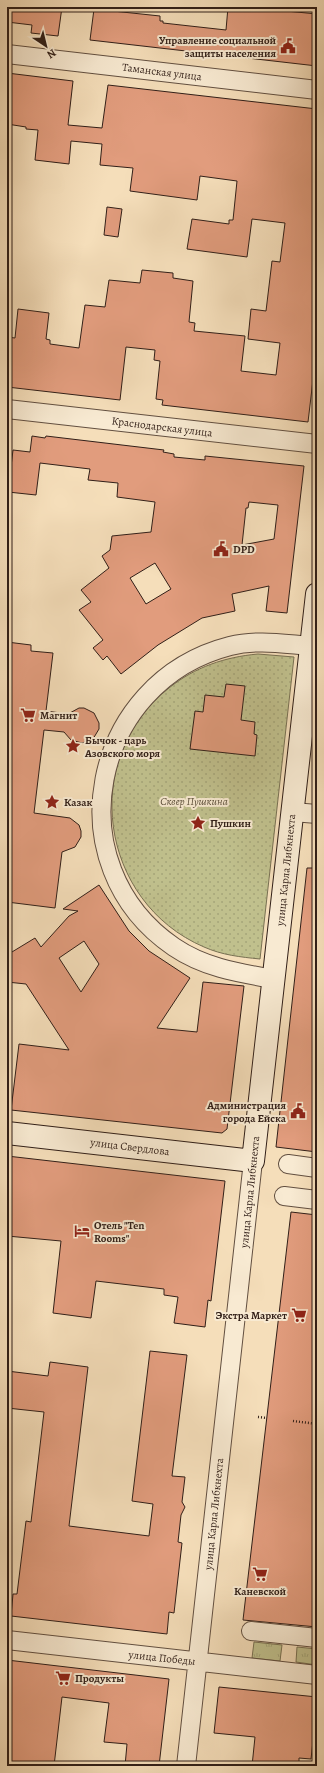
<svg xmlns="http://www.w3.org/2000/svg" width="324" height="1773" font-family="Alegreya,serif">
<style>
.grass{fill:url(#grass-tufts);stroke:#787052}
.park{fill:url(#park-dots);stroke:#787052}
.building{fill:#e19c7d;stroke:#311f18;fill-rule:evenodd}
.lines{fill:none;stroke-linecap:round;stroke-linejoin:round}
.street-casing{stroke:#624f40;stroke-width:20}
.secondary-casing{stroke:#311f18;stroke-width:24}
.path{stroke:#311f18;stroke-width:2.5;stroke-dasharray:1 2;stroke-linecap:butt}
.street{stroke:#f8ead2;stroke-width:18}
.secondary{stroke:#f8ead2;stroke-width:22}
.labels{text-anchor:middle;dominant-baseline:central;stroke-width:4;stroke-linejoin:round;paint-order:stroke}
.poi-label{font-size:11px;font-weight:bold;fill:#311f18;stroke:#f8ead2;text-anchor:start}
.street-label{font-size:11px;fill:#311f18;stroke:#f8ead2}
.park-label{font-size:11px;font-style:italic;fill:#5c4f3b;stroke:#f8ead2}
</style>
<defs>
<pattern id="grass-tufts" width="24" height="20" patternUnits="userSpaceOnUse"><rect width="24" height="20" fill="#c0c08d"/><path d="M3 7l-1-3M5 7V3M7 7l1-3M15 17l-1-3M17 17v-4M19 17l1-3" fill="none" stroke="#a5a579"/></pattern>
<pattern id="park-dots" width="8" height="8" patternUnits="userSpaceOnUse"><rect width="8" height="8" fill="#c0c08d"/><path d="M2 2h.1M6 6h.1" fill="none" stroke="#a5a579" stroke-width="1.8" stroke-linecap="round"/></pattern>
</defs>
<rect width="100%" height="100%" fill="#f5deba"/>
<filter id="stains"><feTurbulence type="fractalNoise" baseFrequency=".005" numOctaves="4"/><feColorMatrix values="0 0 0 0 .2 0 0 0 0 .09 0 0 0 0 .02 0 0 0 .5 -.17"/></filter>
<radialGradient id="worn" r=".72"><stop offset=".6" stop-color="#630" stop-opacity="0"/><stop offset="1" stop-color="#630" stop-opacity=".3"/></radialGradient>
<path class="grass" d="M 254,1642 L 282,1645 L 280,1661 L 252,1658 Z
M 297,1647 L 317,1649 L 317,1665 L 296,1662 Z"/>
<path class="park" d="M 258,654 L 294,657 L 260,959 C 240,957 222,955 204,947 C 99,902 79,758 169,688 C 195,667 225,657 258,654 Z"/>
<path class="building" d="M 7,7 L 62,7 L 58,36 L 31,33 L 32,25 L 7,22 Z
M 228,7 L 287,7 L 286,11 L 317,14 L 317,66 L 90,40 L 94,9 L 160,16 L 160,21 L 163,21 L 163,23 L 226,30 Z
M 7,73 L 73,81 L 68,125 L 102,128 L 108,85 L 317,109 L 317,346 L 308,422 L 162,405 L 163,400 L 156,399 L 160,361 L 154,360 L 155,350 L 126,347 L 120,400 L 7,387 L 7,337 L 15,338 L 18,309 L 49,313 L 46,339 L 50,340 L 50,344 L 79,348 L 85,305 L 105,307 L 109,280 L 140,283 L 142,270 L 173,273 L 173,278 L 193,281 L 189,322 L 195,323 L 194,331 L 245,336 L 241,371 L 276,375 L 280,343 L 248,339 L 251,309 L 266,311 L 272,261 L 280,262 L 285,223 L 252,219 L 247,257 L 187,249 L 192,219 L 229,224 L 229,220 L 233,220 L 237,181 L 200,176 L 197,200 L 130,191 L 133,168 L 100,165 L 102,144 L 71,141 L 69,164 L 35,160 L 38,130 L 26,129 L 26,127 L 7,124 Z
M 107,207 L 122,209 L 118,237 L 104,235 Z
M 32,436 L 45,438 L 46,436 L 164,450 L 163,452 L 174,454 L 174,457 L 205,460 L 205,456 L 304,466 L 287,613 L 266,611 L 269,586 L 232,594 L 235,611 L 202,618 L 158,645 L 121,674 L 107,656 L 103,660 L 93,648 L 103,640 L 79,610 L 91,602 L 81,590 L 109,568 L 102,556 L 110,550 L 112,536 L 151,532 L 155,502 L 117,497 L 118,483 L 88,480 L 90,469 L 40,463 L 36,495 L 8,492 L 13,450 L 30,452 ZM 249,502 L 278,505 L 274,539 L 242,545 L 246,508 L 248,508 ZM 155,563 L 171,589 L 146,604 L 130,578 Z
M 7,642 L 31,645 L 31,651 L 53,653 L 46,711 L 68,714 L 79,708 L 84,708 L 94,713 L 99,723 L 99,729 L 93,739 L 82,743 L 71,740 L 64,732 L 44,730 L 34,813 L 70,818 L 79,825 L 81,831 L 81,837 L 75,847 L 62,852 L 55,908 L 7,902 Z
M 226,684 L 245,686 L 241,720 L 255,722 L 254,734 L 257,735 L 255,756 L 190,749 L 195,711 L 203,712 L 205,695 L 224,697 Z
M 307,868 L 317,868 L 317,1152 L 276,1147 Z
M 99,885 L 129,931 L 149,951 L 190,978 L 157,1028 L 197,1032 L 203,982 L 244,986 L 227,1129 L 222,1133 L 11,1110 L 19,1044 L 69,1050 L 26,984 L 7,982 L 7,955 L 35,938 L 41,947 L 69,916 L 78,911 L 63,909 ZM 84,941 L 99,964 L 81,992 L 59,958 Z
M 7,1156 L 225,1181 L 211,1301 L 208,1300 L 205,1327 L 174,1323 L 178,1297 L 164,1295 L 164,1289 L 96,1281 L 91,1318 L 53,1313 L 61,1241 L 7,1236 Z
M 291,1212 L 317,1215 L 317,1627 L 243,1620 Z
M 150,1351 L 187,1355 L 172,1476 L 185,1477 L 182,1502 L 185,1507 L 181,1515 L 178,1542 L 182,1543 L 174,1613 L 169,1612 L 167,1634 L 11,1616 L 13,1594 L 17,1594 L 26,1521 L 31,1522 L 44,1412 L 7,1408 L 7,1371 L 48,1376 L 50,1362 L 88,1367 L 69,1526 L 149,1536 L 153,1504 L 132,1501 Z
M 7,1660 L 169,1679 L 159,1766 L 125,1766 L 127,1744 L 104,1742 L 109,1703 L 62,1697 L 54,1766 L 7,1766 Z
M 219,1687 L 317,1697 L 317,1724 L 315,1723 L 311,1759 L 299,1758 L 299,1766 L 252,1766 L 255,1737 L 214,1733 Z"/>
<g class="lines">
<g class="street-casing">
<path id="street" d="M 7,54 L 317,90
M 7,409 L 317,444
M 293,812 L 317,814
M 274,979 C 239,973 205,968 174,947 C 54,865 90,682 230,646 C 257,639 284,644 311,646
M 288,1164 L 317,1168
M 284,1196 L 317,1200
M 251,1631 L 317,1638
M 7,1640 L 317,1675
M 186,1766 L 253,1161"/>
</g>
<g class="secondary-casing">
<path id="secondary" d="M 7,1133 L 253,1161 L 317,594"/>
</g>
<path class="path" d="M 258,1417 L 267,1418
M 293,1421 L 317,1424"/>
<use href="#street" class="street"/>
<use href="#secondary" class="secondary"/>
</g>
<defs>
<g id="civic-bare" transform="scale(1.2)"><path d="M-.6-6.5H3V-4.5H.6V-3L4-1V1h2V6H-6V1h2V-1L-.6-3ZM-1.2 2.5V6h2.4V2.5Z" fill="#8f2418" stroke="#f8ead2" stroke-width="2.5" paint-order="stroke"/></g>
<g id="supermarket-bare" transform="scale(1.2)"><path d="M-6-5.5h2.5l.6 2H6L4.5 2H-2.5L-4.4-4H-6ZM-1.5 3.2a1.3 1.3 0 1 0 .1 0ZM3 3.2a1.3 1.3 0 1 0 .1 0Z" fill="#8f2418" stroke="#f8ead2" stroke-width="2.5" paint-order="stroke"/></g>
<g id="sight-bare" transform="scale(1.2)"><path d="M0-6L1.8-2.2L6-1.7L2.9 1.2L3.7 5.4L0 3.3L-3.7 5.4L-2.9 1.2L-6-1.7L-1.8-2.2Z" fill="#8f2418" stroke="#f8ead2" stroke-width="2.5" paint-order="stroke"/></g>
<g id="hotel-bare" transform="scale(1.2)"><path d="M-6-4.5h1.5V1H6V5H4.5V3h-9V5H-6ZM-4 0a1.8 1.8 0 1 1 3.6 0ZM.5 0V-2.5h3Q6-2.5 6 0Z" fill="#8f2418" stroke="#f8ead2" stroke-width="2.5" paint-order="stroke"/></g>
</defs>
<g fill-rule="evenodd">
<use href="#civic-bare" x="288" y="46"/>
<use href="#civic-bare" x="221" y="549"/>
<use href="#supermarket-bare" x="28" y="715"/>
<use href="#sight-bare" x="73" y="746"/>
<use href="#sight-bare" x="52" y="802"/>
<use href="#sight-bare" x="198" y="823"/>
<use href="#civic-bare" x="298" y="1111"/>
<use href="#hotel-bare" x="82" y="1231"/>
<use href="#supermarket-bare" x="299" y="1315"/>
<use href="#supermarket-bare" x="260" y="1574"/>
<use href="#supermarket-bare" x="63" y="1678"/>
</g>
<g class="labels">
<g class="poi-label">
<text x="276" y="40" text-anchor="end">Управление социальной<tspan x="276" dy="13">защиты населения</tspan></text>
<text x="233" y="549">DPD</text>
<text x="40" y="715">Магнит</text>
<text x="85" y="740">Бычок - царь<tspan x="85" dy="13">Азовского моря</tspan></text>
<text x="64" y="802">Казак</text>
<text x="210" y="823">Пушкин</text>
<text x="286" y="1105" text-anchor="end">Администрация<tspan x="286" dy="13">города Ейска</tspan></text>
<text x="94" y="1225">Отель "Ten<tspan x="94" dy="13">Rooms"</tspan></text>
<text x="287" y="1315" text-anchor="end">Экстра Маркет</text>
<text x="260" y="1591" text-anchor="middle">Каневской</text>
<text x="75" y="1678">Продукты</text>
</g>
<g class="street-label">
<text transform="translate(162 72) rotate(7)">Таманская улица</text>
<text transform="translate(162 427) rotate(7)">Краснодарская улица</text>
<text transform="translate(286 870) rotate(-84)">улица Карла Либкнехта</text>
<text transform="translate(130 1147) rotate(7)">улица Свердлова</text>
<text transform="translate(250 1192) rotate(-84)">улица Карла Либкнехта</text>
<text transform="translate(214 1514) rotate(-84)">улица Карла Либкнехта</text>
<text transform="translate(162 1658) rotate(6)">улица Победы</text>
</g>
<g class="park-label">
<text x="194" y="801">Сквер Пушкина</text>
</g>
</g>
<rect width="324" height="1773" fill="none" stroke="#f5deba" stroke-width="24"/>
<rect x="8" y="8" width="308" height="1757" fill="none" stroke="#311f18" stroke-width="2"/>
<rect x="12" y="12" width="300" height="1749" fill="none" stroke="#311f18"/>
<g transform="translate(46 46) rotate(145)" stroke="#f8ead2" stroke-width="3" paint-order="stroke">
<path d="M0-3L7 15L0 10L-7 15Z" fill="#311f18"/>
<text y="-6" font-size="11" font-weight="bold" text-anchor="middle" fill="#311f18">N</text>
</g>
<rect width="100%" height="100%" filter="url(#stains)"/>
<rect width="100%" height="100%" fill="url(#worn)"/>
</svg>
